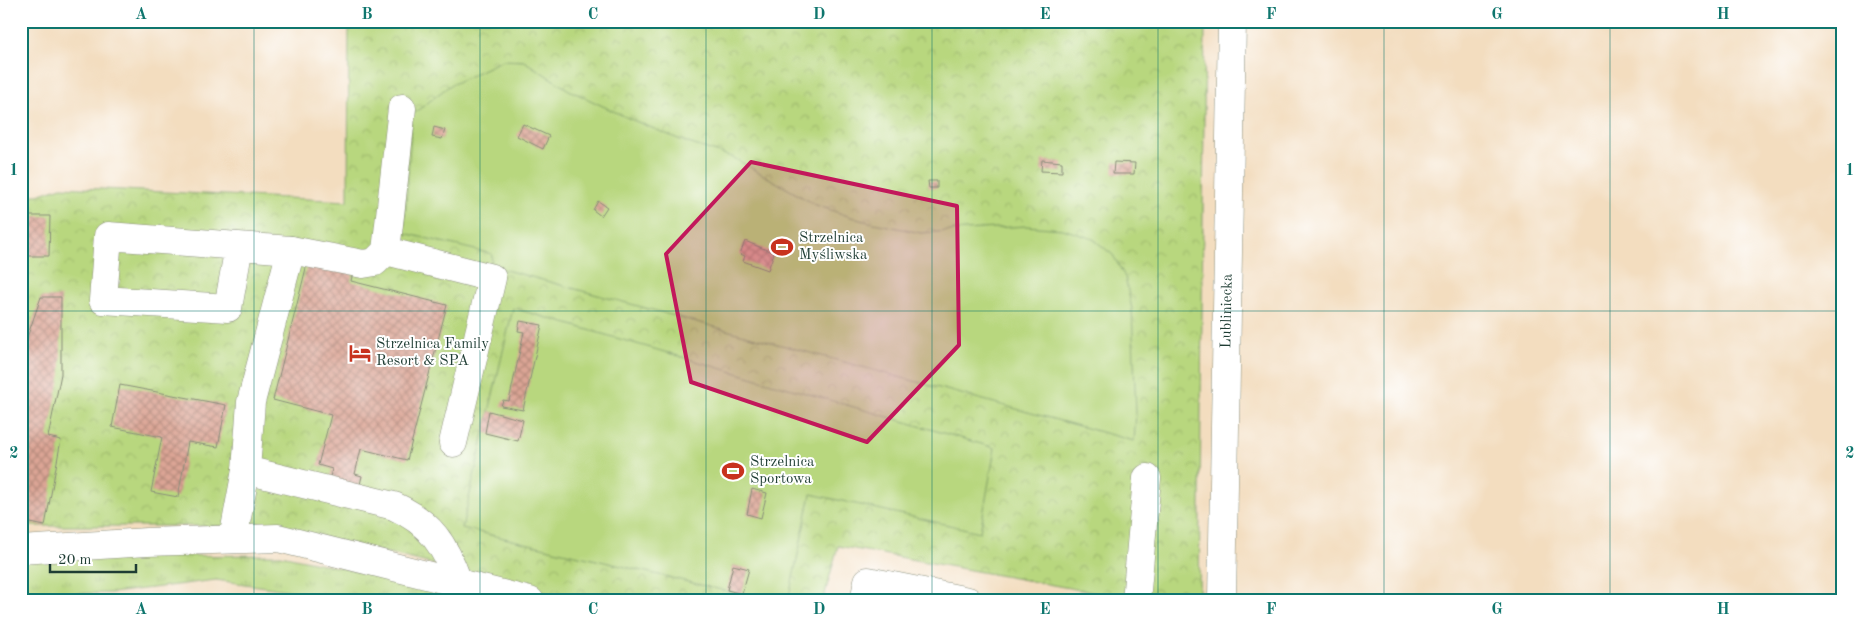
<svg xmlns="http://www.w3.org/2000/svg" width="1864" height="622" font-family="'Old Standard TT',serif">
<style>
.grass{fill:url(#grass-tufts);stroke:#6c8a59}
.park{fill:url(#park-crowns);stroke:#6c8a59}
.pitch{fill:#b8d77e;stroke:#6c8a59}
.building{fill:url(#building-cross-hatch)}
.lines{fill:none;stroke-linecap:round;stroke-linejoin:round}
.minor-casing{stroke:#898d7a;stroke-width:29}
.minor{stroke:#fff;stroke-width:28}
.marked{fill:#c2185b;fill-opacity:0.2;stroke:#c2185b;stroke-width:4;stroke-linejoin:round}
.grid{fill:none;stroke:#0f766e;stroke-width:1;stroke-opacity:0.55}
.labels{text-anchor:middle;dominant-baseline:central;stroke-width:4;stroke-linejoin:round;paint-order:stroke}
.poi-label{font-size:15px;fill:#1f3d34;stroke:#fff;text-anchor:start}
.street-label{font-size:15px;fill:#1f3d34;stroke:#fff}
.neatline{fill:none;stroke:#0f766e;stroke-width:2}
.grid-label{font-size:16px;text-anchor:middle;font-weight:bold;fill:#0f766e}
</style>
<defs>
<pattern id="grass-tufts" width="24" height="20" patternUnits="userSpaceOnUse" patternTransform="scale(1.25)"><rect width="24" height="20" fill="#b8d77e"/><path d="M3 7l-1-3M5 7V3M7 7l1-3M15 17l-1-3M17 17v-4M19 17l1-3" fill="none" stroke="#9eb96e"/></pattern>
<pattern id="park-crowns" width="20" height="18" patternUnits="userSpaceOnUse" patternTransform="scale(1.25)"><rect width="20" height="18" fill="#b8d77e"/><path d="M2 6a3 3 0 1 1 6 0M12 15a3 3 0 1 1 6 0" fill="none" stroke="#9eb96e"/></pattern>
<pattern id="building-cross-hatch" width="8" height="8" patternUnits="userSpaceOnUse" patternTransform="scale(1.25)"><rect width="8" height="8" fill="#dca595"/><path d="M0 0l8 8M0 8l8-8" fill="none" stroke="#b2887a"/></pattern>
</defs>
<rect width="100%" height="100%" fill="#fff"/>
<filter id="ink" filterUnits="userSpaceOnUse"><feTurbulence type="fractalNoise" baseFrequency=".02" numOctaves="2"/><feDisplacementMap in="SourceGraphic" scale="10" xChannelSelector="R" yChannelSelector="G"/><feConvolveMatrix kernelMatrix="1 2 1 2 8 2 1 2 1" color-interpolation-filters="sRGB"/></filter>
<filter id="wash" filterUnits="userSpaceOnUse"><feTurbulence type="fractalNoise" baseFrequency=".0096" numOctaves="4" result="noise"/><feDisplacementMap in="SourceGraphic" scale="20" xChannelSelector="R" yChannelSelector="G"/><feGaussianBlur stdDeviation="1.12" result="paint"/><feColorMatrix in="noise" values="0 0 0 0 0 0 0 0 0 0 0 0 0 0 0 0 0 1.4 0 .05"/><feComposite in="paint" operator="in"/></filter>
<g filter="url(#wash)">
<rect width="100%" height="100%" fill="#f3ddbf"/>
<path class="grass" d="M 281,555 L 387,578 L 475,601 L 365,601 L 216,580 L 112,593 L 21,594 L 21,557 Z"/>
<path class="park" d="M 349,21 L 1205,21 L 1199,601 L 1141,601 L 838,546 L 823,601 L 580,601 L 279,526 L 21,526 L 21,195 L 38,195 L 61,187 L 348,201 Z"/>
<path class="pitch" d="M 503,60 L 524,61 L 569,90 L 628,118 L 688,143 L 732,157 L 816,205 L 860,220 L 921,233 L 1026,226 L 1063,229 L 1093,239 L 1113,255 L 1125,277 L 1132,309 L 1136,414 L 1134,441 L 491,266 L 492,254 L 404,233 L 412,115 L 449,86 Z
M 513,308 L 995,448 L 980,532 L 811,494 L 788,601 L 768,601 L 462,528 Z"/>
<g id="blocks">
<path class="building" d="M 523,124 L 549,136 L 543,149 L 517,136 Z
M 434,127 L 445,130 L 442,139 L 432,137 Z
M 1042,160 L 1062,162 L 1062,172 L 1041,171 Z
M 1114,162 L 1135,163 L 1134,174 L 1113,174 Z
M 928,181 L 937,181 L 937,188 L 929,188 Z
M 598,201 L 607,207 L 601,216 L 593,210 Z
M 21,216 L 50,216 L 49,256 L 21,256 Z
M 745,241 L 774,253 L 768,270 L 743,261 L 745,256 L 740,254 Z
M 309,256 L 354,268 L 351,281 L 447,305 L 407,460 L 361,449 L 355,474 L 362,476 L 359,489 L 329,481 L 332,469 L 318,465 L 331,415 L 273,400 Z
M 41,297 L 61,297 L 61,374 L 48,437 L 61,440 L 45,526 L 21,521 L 21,355 Z
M 520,321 L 542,325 L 523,410 L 501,406 L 503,400 L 509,401 L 524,332 L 518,331 Z
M 120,385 L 226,405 L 218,447 L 188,442 L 178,497 L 151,492 L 162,437 L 112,427 Z
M 489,411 L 523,420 L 518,441 L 485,433 Z
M 752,489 L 767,493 L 761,518 L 747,514 Z
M 733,565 L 749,569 L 742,594 L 727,590 Z"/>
</g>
</g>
<g filter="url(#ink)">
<use href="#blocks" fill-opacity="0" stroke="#898d7a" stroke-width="1"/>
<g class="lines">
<g class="minor-casing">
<g id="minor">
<path d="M 291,250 L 363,264 L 375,262 L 386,251 L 402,108"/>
<path d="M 386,251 L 492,278 L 453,443"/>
<path d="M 246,470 L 394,506 C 431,523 445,545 458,582"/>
<path d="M 233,539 L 246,470 L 251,402 L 291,250 L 108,236 L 103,300 L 228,308 L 239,246"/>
<path d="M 21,550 L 147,542 L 278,538 L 530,601"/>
<path d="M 864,601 L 868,581 L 968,601"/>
<path d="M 1136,601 L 1147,478"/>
<path id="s1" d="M 1222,601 L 1232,21"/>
</g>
</g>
<use href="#minor" class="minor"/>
</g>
</g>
<path class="marked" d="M 751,162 L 957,206 L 959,345 L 867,442 L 691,382 L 666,254 Z"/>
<path class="grid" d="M 254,21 L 254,601M 480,21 L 480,601M 706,21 L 706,601M 932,21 L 932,601M 1158,21 L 1158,601M 1384,21 L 1384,601M 1610,21 L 1610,601M 21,311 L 1843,311"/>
<defs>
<g id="stadium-bare" transform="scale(1.725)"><path d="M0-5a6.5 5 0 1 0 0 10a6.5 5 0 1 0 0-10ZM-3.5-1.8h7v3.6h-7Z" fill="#c8321e" stroke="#fff" stroke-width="2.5" paint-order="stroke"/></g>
<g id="hotel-bare" transform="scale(1.725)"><path d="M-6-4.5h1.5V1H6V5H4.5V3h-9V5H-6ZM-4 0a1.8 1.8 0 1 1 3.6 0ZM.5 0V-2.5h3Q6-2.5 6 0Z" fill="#c8321e" stroke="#fff" stroke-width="2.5" paint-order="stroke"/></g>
</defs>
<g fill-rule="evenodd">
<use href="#stadium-bare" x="782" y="247"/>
<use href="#hotel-bare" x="360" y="353"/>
<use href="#stadium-bare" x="733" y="471"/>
</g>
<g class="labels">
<g class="poi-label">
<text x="799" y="238">Strzelnica<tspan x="799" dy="17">Myśliwska</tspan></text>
<text x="376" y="344">Strzelnica Family<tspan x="376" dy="17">Resort &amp; SPA</tspan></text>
<text x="750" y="462">Strzelnica<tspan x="750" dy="17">Sportowa</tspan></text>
</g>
<g class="street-label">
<text stroke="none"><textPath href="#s1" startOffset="290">Lubliniecka</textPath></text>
</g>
</g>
<rect width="1864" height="622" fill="none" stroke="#fff" stroke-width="55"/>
<path d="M50 564v8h86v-8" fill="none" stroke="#1f3d34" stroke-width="2.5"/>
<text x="58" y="564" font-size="15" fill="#1f3d34" stroke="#ffffff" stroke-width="4" paint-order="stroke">20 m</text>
<rect x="28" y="28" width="1808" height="566" class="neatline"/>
<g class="grid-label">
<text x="141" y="19">A</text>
<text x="367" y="19">B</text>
<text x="593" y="19">C</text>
<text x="819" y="19">D</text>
<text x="1045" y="19">E</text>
<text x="1271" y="19">F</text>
<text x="1497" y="19">G</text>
<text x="1723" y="19">H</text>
<text x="14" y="175">1</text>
<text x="1850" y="175">1</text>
<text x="14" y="458">2</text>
<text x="1850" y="458">2</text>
<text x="141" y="614">A</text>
<text x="367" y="614">B</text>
<text x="593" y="614">C</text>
<text x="819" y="614">D</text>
<text x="1045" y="614">E</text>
<text x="1271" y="614">F</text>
<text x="1497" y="614">G</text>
<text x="1723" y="614">H</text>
</g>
</svg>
